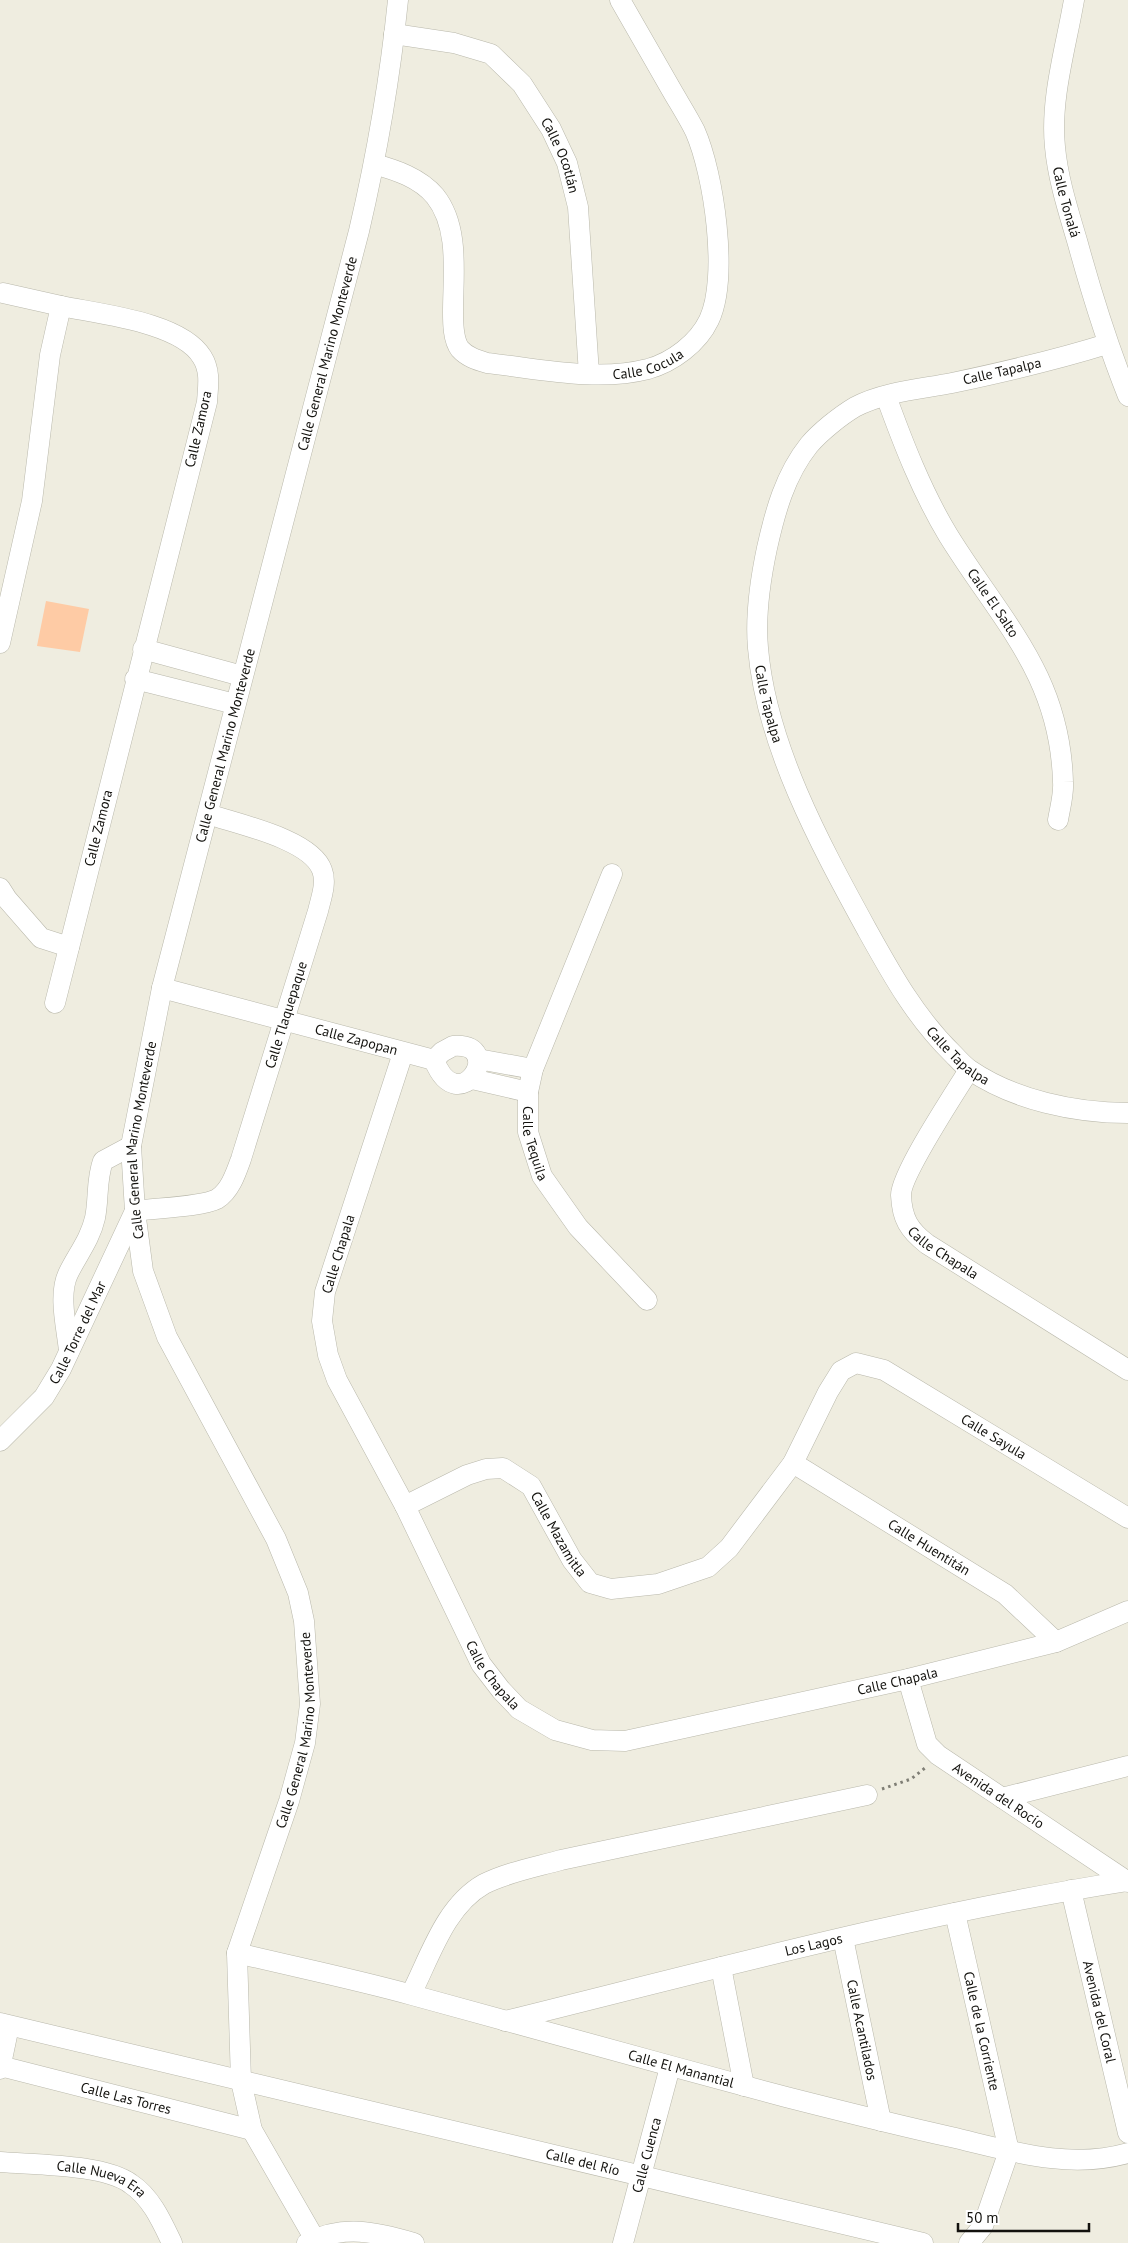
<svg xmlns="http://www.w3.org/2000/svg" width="1128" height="2243" font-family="'PT Sans',sans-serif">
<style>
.green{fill:#fecba5}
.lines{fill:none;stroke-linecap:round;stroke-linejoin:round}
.minor-casing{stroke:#b9b8ab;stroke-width:21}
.path{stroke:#7f7e75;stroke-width:3;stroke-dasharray:2.5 4;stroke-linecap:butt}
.minor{stroke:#fff;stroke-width:20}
.labels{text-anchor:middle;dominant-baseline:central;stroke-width:4;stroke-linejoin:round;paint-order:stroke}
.street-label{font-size:14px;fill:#13120e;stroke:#fff}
</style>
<rect width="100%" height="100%" fill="#efede0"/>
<path class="green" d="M 46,601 L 89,609 L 80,652 L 37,646 Z"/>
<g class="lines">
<g class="minor-casing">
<g id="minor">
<path id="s1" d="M 1074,0 C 1066,47 1050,99 1055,147 C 1058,180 1069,213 1078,244 C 1092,295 1108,346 1128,396"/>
<path id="s2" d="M 394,34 L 454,43 L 491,54 L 522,84 L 551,129 L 567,163 L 578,207 L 589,374"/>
<path id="s3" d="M 374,164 C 396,170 420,178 435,196 C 460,227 453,275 453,312 C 453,323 453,340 460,349 C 467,357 477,360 487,363 C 540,369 597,382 648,369 C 673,362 698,343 709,320 C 729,278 714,174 695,131 C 688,117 679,103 671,89 C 654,59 637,30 620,0"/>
<path d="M 3,293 L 61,306"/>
<path id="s4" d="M 1107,344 C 1056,360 1004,372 952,383 C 921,389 883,392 855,407 C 840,416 820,432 809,445 C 785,475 775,512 767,548 C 760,581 755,615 758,648 C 766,745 820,844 866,928 C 891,973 915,1017 953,1054 C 958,1059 964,1066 970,1070 C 1014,1100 1075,1113 1128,1113"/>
<path id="s5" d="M 886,396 C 903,443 922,492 948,535 C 1001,621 1060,674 1063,782 C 1064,794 1060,808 1058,820"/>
<path d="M 0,643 L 32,501 L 50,355 L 61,306 C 99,314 181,322 202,357 C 211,371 208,387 207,402 L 55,1003"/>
<path d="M 143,649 L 242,676"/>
<path d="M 135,679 L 235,704"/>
<path id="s6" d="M 612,874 L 533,1069 L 528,1092 L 528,1132 L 542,1176 L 578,1227 L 647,1300"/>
<path d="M 0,888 L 7,899 L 41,938 L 69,947"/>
<path id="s7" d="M 162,988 L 434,1060"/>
<path d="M 453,1046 C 508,1042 459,1123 434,1060 L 442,1052 Z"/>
<path id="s8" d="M 403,1053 L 325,1292 L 322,1321 L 328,1355 L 337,1380 L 405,1506 L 481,1664 L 501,1690 L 519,1709 L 555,1730 L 592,1740 L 625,1741 L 908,1679 L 1056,1642 L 1128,1611"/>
<path d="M 478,1059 L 533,1069"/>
<path id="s9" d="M 969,1070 C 955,1093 901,1174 901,1195 C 902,1219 909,1230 927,1244 L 1128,1370"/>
<path d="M 472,1079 L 528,1092"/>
<path d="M 69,1351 C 67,1329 58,1295 68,1274 C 77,1255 90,1240 95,1218 C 99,1199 96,1180 103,1161 L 131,1146"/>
<path id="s10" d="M 0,1441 L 44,1397 L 61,1369 L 135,1211 C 154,1208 202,1207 217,1199 C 230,1191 236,1173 241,1159 L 318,911 C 321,898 327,883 322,870 C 311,839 237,824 208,814"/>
<path id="s11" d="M 793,1463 L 1005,1594 L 1056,1642"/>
<path id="s12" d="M 405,1506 L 467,1475 L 486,1469 L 503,1468 L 531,1486 L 572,1560 L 590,1583 L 611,1589 L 658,1584 L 708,1567 L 729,1548 L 793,1463 L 828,1392 L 841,1371 L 856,1363 L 884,1370 L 1128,1518"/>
<path id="s13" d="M 908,1679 L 927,1744 L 938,1755 L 1128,1882"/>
<path d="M 1002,1798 L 1128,1766"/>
<path id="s14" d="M 1071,1890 L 1128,2133"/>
<path id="s15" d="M 955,1913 L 1009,2151 L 983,2226 L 969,2243"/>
<path id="s16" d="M 843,1938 L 881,2121"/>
<path id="s17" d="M 237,1953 C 295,1967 354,1979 412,1995 C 536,2028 661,2064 786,2097 C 841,2111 896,2125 951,2137 C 1011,2151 1068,2170 1128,2153"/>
<path d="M 721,1967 L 744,2086"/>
<path d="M 411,1994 C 430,1957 445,1906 484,1884 C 508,1872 536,1867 561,1860 L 867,1795"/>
<path id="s18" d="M 505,2021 C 711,1970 917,1914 1127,1881"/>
<path id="s19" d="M 0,2023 L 923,2243"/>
<path id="s20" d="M 0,2066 L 252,2130"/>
<path d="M 0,2069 L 9,2026"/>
<path id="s21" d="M 0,2162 C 35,2165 104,2164 131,2184 C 151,2197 162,2222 172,2243"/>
<path d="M 307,2243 C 343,2224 376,2232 414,2243"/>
<path id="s22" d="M 317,2243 L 252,2130 L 241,2081 L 237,1953 L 289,1801 L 305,1743 L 310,1704 L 304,1621 L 298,1593 L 276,1539 L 167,1337 L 143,1271 L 135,1211 L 131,1146 L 162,988 L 359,231 C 377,154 390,79 398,0"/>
<path id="s23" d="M 623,2243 L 670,2067"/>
</g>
</g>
<path class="path" d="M 882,1789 L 911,1779 L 925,1768"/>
<use href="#minor" class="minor"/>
</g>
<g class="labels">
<g class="street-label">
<text stroke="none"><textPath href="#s2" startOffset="224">Calle Ocotlán</textPath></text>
<text stroke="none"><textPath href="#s1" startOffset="205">Calle Tonalá</textPath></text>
<text stroke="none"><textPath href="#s22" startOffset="1981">Calle General Marino Monteverde</textPath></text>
<text stroke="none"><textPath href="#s3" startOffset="422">Calle Cocula</textPath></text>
<text transform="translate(1002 371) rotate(-13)">Calle Tapalpa</text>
<text transform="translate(198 429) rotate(-77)">Calle Zamora</text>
<text stroke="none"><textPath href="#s5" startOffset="234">Calle El Salto</textPath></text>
<text stroke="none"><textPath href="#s4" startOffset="590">Calle Tapalpa</textPath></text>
<text stroke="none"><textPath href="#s22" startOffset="1576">Calle General Marino Monteverde</textPath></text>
<text transform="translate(98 828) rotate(-76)">Calle Zamora</text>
<text stroke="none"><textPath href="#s10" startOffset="551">Calle Tlaquepaque</textPath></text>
<text stroke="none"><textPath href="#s7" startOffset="201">Calle Zapopan</textPath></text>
<text stroke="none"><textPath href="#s4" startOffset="994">Calle Tapalpa</textPath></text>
<text stroke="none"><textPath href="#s22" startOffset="1171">Calle General Marino Monteverde</textPath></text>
<text stroke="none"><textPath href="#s6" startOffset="286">Calle Tequila</textPath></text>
<text stroke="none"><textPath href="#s9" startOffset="219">Calle Chapala</textPath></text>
<text transform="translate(338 1254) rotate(-73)">Calle Chapala</text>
<text stroke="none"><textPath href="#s10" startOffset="135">Calle Torre del Mar</textPath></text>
<text stroke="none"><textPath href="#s12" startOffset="788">Calle Sayula</textPath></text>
<text stroke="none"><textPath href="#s12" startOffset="195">Calle Mazamitla</textPath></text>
<text stroke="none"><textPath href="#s11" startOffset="160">Calle Huentitán</textPath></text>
<text stroke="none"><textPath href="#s8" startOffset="676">Calle Chapala</textPath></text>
<text stroke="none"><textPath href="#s8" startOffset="1111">Calle Chapala</textPath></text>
<text stroke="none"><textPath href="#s22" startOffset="541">Calle General Marino Monteverde</textPath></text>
<text stroke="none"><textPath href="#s13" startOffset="156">Avenida del Rocío</textPath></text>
<text stroke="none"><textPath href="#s18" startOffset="318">Los Lagos</textPath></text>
<text stroke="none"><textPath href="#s14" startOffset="125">Avenida del Coral</textPath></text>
<text stroke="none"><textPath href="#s16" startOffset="94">Calle Acantilados</textPath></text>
<text stroke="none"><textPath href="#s15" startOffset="121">Calle de la Corriente</textPath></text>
<text stroke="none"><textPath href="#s17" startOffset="459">Calle El Manantial</textPath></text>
<text stroke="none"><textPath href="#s20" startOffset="130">Calle Las Torres</textPath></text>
<text stroke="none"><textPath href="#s23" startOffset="91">Calle Cuenca</textPath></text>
<text stroke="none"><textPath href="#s19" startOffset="599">Calle del Río</textPath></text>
<text stroke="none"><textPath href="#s21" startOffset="104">Calle Nueva Era</textPath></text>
</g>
</g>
<path d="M958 2223v8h131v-8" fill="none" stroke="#13120e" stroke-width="2.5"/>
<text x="966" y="2223" font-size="15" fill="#13120e" stroke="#ffffff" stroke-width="4" paint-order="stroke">50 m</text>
</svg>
